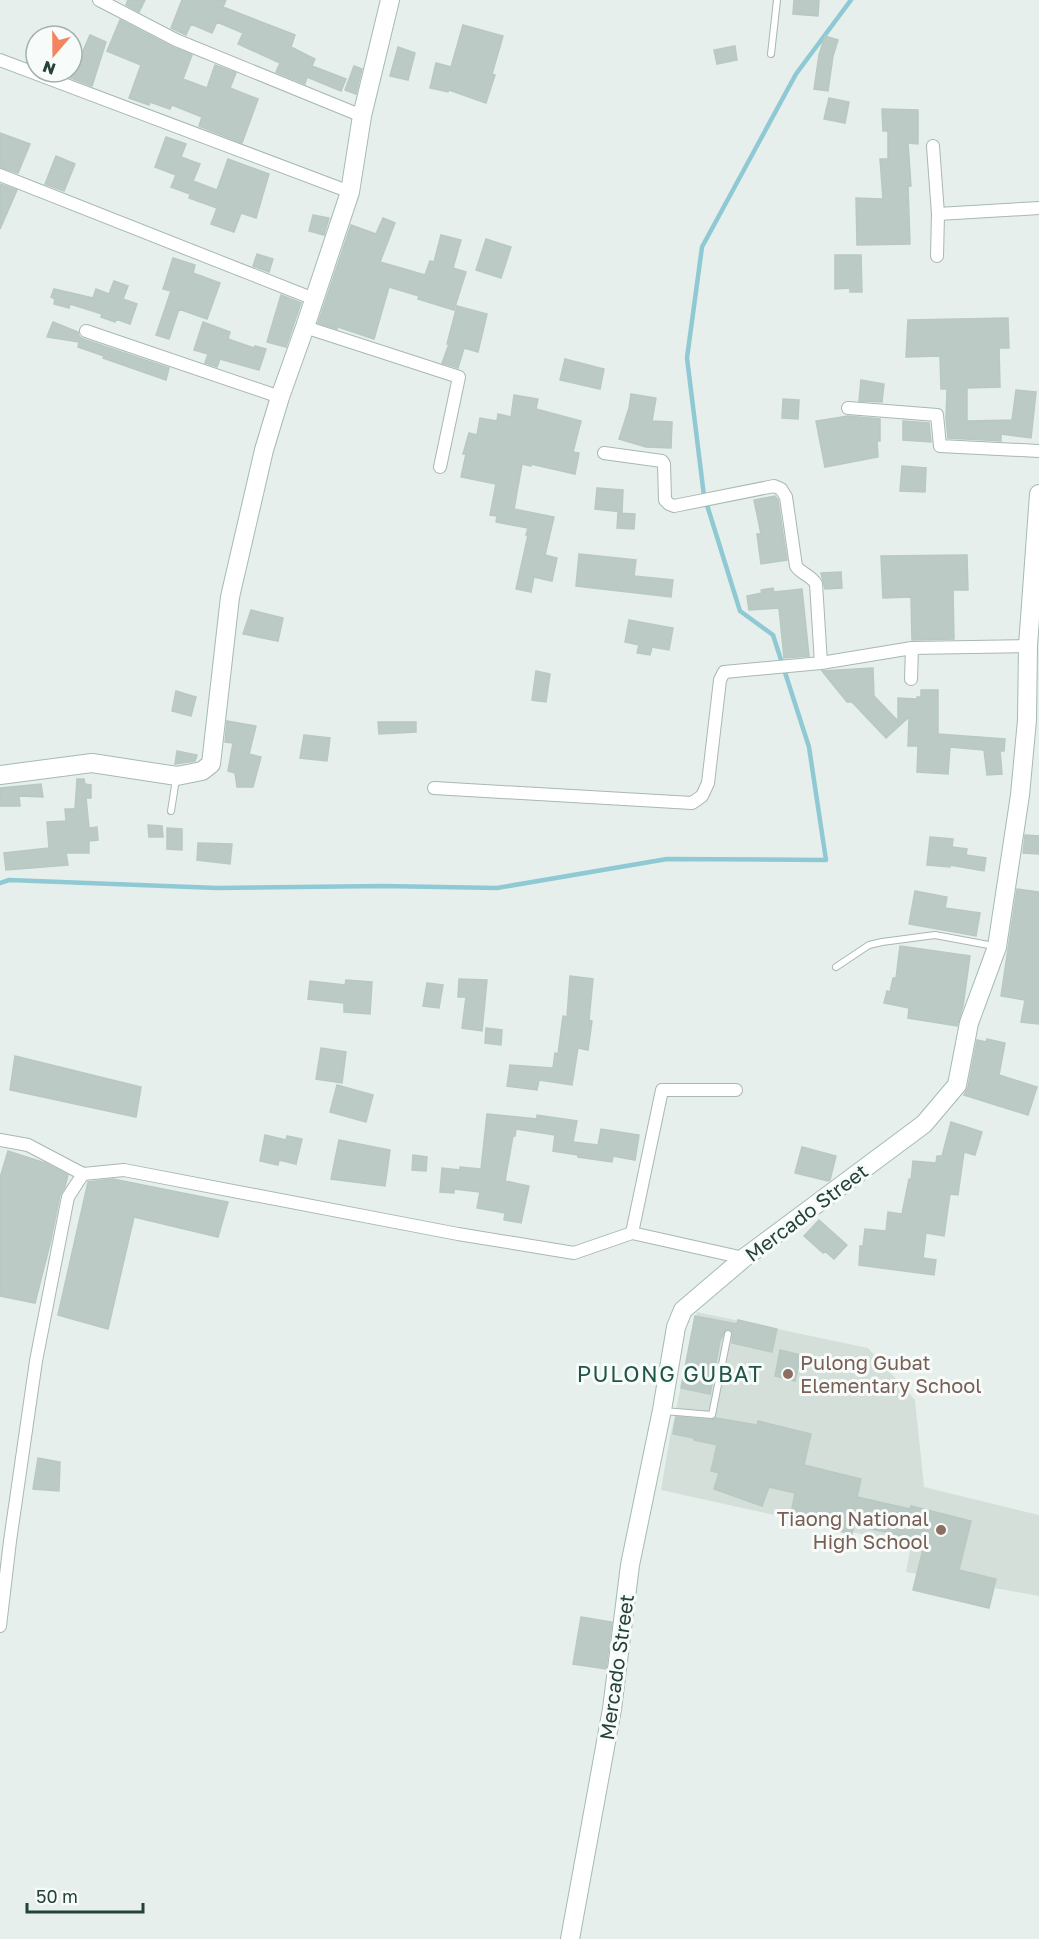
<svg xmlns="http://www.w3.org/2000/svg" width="1039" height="1939" font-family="'Golos Text',sans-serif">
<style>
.built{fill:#d4dfda}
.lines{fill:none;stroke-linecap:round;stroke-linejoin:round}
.stream{stroke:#8ec9d4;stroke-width:4.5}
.building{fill:#bbcac4;stroke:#b8c9c2;stroke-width:1.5}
.lane-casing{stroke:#a8b8b2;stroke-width:8}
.street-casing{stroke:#a8b8b2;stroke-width:14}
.secondary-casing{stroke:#a4bbb3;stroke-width:20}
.lane{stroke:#fff;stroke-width:6}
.street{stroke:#fff;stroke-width:12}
.secondary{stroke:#fff;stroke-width:18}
.education-dot{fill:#8d6e63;stroke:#f7fbf9;stroke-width:2}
.labels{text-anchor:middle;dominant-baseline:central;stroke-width:6;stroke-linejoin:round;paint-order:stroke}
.street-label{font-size:20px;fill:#24423a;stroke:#f7fbf9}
.education-label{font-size:20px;fill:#785e54;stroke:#f7fbf9;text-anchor:start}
.quarter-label{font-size:22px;letter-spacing:1.5px;fill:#1f5548;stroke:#f7fbf9}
</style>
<rect width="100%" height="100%" fill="#e6efeb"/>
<path class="built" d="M 697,1312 L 868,1348 L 915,1400 L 924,1487 L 1039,1515 L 1039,1596 L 906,1572 L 911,1545 L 661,1490 L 670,1437 Z"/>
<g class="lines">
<path class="stream" d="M 704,496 L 687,358 L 702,247 L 796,74 L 851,0
M 0,883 L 9,880 L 217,888 L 383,886 L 497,888 L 667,859 L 826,860 L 809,747 L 773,635 L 740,611 L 707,505"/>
</g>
<path class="building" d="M 128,0 L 145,0 L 139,12 L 126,5 Z
M 182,0 L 226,0 L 223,7 L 295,35 L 291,47 L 315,59 L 312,66 L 346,79 L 341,91 L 307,77 L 305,84 L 276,72 L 280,63 L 238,44 L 243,33 L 217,22 L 212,33 L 191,24 L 186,35 L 171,28 Z
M 794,0 L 819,0 L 818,16 L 793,14 Z
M 120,20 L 172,47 L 192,55 L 183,79 L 207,88 L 215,65 L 236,73 L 230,88 L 258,99 L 242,143 L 199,126 L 202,117 L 172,105 L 170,109 L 150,102 L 149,105 L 129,98 L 141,65 L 107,51 Z
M 463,25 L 503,36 L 492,74 L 495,75 L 486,103 L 449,90 L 448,92 L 430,88 L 436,63 L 451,67 Z
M 90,35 L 106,42 L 92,86 L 71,78 Z
M 825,36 L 838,40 L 833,56 L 828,91 L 814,89 L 819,55 Z
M 735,46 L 737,60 L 717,64 L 714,50 Z
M 398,47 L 415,53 L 408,80 L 390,76 Z
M 354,66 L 362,69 L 356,94 L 345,90 Z
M 829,98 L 849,102 L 845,123 L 824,119 Z
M 882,109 L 918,110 L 918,144 L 908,143 L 911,186 L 908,186 L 910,244 L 857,245 L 856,198 L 883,199 L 880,159 L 888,159 L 888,131 L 883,131 Z
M 0,133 L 30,144 L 18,173 L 0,167 Z
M 166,137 L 186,144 L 181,157 L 200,164 L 193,181 L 217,190 L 228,159 L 269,174 L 256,218 L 241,213 L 234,232 L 211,224 L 217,208 L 189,198 L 190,194 L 171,187 L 176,175 L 155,167 Z
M 56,156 L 75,164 L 64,191 L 45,184 Z
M 0,184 L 17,190 L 0,229 Z
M 313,215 L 329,218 L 324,235 L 309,231 Z
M 383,218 L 395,223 L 380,262 L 425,275 L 430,261 L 434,262 L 441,235 L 461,240 L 453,268 L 466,272 L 454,310 L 418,299 L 419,296 L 389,287 L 374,339 L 338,327 L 337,329 L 318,323 L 351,225 L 376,234 Z
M 486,239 L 511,247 L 501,278 L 476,270 Z
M 257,254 L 273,259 L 269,272 L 253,266 Z
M 835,255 L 861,255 L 862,292 L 850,292 L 850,288 L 835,289 Z
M 173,258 L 195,265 L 193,273 L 220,283 L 207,319 L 179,309 L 169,339 L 156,335 L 171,291 L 163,289 Z
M 114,281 L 128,286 L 123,299 L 137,304 L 130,324 L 116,319 L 115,322 L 101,317 L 102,314 L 70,304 L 69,308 L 54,304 L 55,299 L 51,297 L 54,289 L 93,298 L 96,289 L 109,294 Z
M 281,295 L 301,303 L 286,347 L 267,342 Z
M 457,306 L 487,314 L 478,352 L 464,348 L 458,368 L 442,363 L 449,344 L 447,344 Z
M 1008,318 L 1009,348 L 999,348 L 1000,387 L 967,388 L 967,421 L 1012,420 L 1016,390 L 1036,392 L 1031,438 L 1001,434 L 1001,441 L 948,438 L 946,419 L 947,389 L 941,389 L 940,356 L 906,357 L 908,320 Z
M 53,322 L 78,332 L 79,336 L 83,339 L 169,368 L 166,380 L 103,358 L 104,356 L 78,347 L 79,342 L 47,337 Z
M 203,322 L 230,332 L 228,339 L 254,348 L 255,346 L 266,349 L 259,370 L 220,359 L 217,367 L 205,363 L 208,354 L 194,350 Z
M 565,359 L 604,369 L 600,389 L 560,380 Z
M 861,380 L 884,384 L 882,402 L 859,401 Z
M 631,394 L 656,398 L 652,421 L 672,422 L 671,448 L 646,447 L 619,439 L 629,408 Z
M 514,395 L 538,399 L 536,409 L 581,421 L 573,452 L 579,453 L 575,474 L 531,464 L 531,466 L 522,464 L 514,509 L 554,517 L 545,555 L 557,558 L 552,581 L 534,577 L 531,592 L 516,589 L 528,535 L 526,535 L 528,528 L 496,522 L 497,516 L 490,515 L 496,484 L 461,477 L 466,454 L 463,454 L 469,433 L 477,435 L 480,418 L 497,421 L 498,414 L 511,417 Z
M 783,399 L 799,400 L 798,419 L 782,418 Z
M 848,416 L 880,419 L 880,441 L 877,441 L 878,457 L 825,467 L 816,421 Z
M 903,421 L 929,423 L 931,442 L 903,440 Z
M 902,466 L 926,468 L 925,492 L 900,491 Z
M 597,488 L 623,490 L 622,512 L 595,509 Z
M 775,496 L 778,500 L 787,560 L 761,564 L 757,534 L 761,534 L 754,500 Z
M 618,513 L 635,514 L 634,529 L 617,528 Z
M 579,554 L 636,560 L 634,576 L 673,580 L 671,597 L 576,586 Z
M 967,555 L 968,590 L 953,590 L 954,639 L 912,640 L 911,597 L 883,598 L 881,556 Z
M 841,572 L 842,588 L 825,589 L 821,573 Z
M 773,588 L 774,592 L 802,589 L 809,656 L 784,658 L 779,608 L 749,610 L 747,596 L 762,593 L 761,590 Z
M 251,610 L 283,618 L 278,641 L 243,634 Z
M 629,620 L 673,628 L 669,650 L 652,647 L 650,655 L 637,653 L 639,645 L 625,642 Z
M 873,668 L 874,696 L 898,721 L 898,698 L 917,699 L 917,697 L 921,697 L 921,690 L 938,690 L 938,734 L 1005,739 L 1004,751 L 1000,751 L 1002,774 L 987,775 L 984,750 L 950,747 L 948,774 L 917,772 L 918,746 L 908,746 L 909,717 L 886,738 L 852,702 L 847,702 L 822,671 Z
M 536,671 L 550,674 L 546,702 L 532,700 Z
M 176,691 L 196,697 L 191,716 L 172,711 Z
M 227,721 L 256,726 L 249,754 L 261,757 L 253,787 L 237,787 L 235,773 L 228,771 L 233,743 L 225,742 Z
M 378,722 L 416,722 L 416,732 L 379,734 Z
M 304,735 L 330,738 L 327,761 L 300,758 Z
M 177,751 L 197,755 L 195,761 L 175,764 Z
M 77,779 L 84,779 L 85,784 L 91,785 L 91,798 L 86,798 L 89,828 L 97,827 L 98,840 L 89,841 L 89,853 L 66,853 L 68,865 L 6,870 L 4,853 L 49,848 L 47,822 L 66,821 L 65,809 L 75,809 Z
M 41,784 L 43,797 L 19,796 L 20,806 L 0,806 L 0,788 Z
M 148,825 L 162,826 L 163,837 L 149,837 Z
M 167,828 L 182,829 L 182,850 L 167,849 Z
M 1025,835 L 1039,836 L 1039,854 L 1023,853 Z
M 930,837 L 953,839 L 952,847 L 967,849 L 966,855 L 986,858 L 984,871 L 950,865 L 950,867 L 927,865 Z
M 198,843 L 232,844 L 230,864 L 197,860 Z
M 1017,889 L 1039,892 L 1039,1024 L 1021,1022 L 1025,1000 L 1001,996 Z
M 915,891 L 947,897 L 945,908 L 980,913 L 976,936 L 909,924 Z
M 900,946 L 970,956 L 963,1006 L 957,1026 L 908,1018 L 909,1008 L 884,1003 L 887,991 L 890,992 L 893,978 L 896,978 Z
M 570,976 L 593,979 L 589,1020 L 592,1021 L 588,1050 L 578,1048 L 572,1085 L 539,1080 L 537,1090 L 507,1086 L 510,1065 L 553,1068 L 555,1053 L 558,1054 L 563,1016 L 567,1017 Z
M 459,979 L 487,980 L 482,1031 L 462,1028 L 466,997 L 458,997 Z
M 346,980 L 372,982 L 370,1014 L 344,1012 L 344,1003 L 308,999 L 310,981 L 345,985 Z
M 427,983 L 443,985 L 439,1008 L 423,1006 Z
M 486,1028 L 502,1030 L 501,1045 L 485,1043 Z
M 987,1039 L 1005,1043 L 999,1075 L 1037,1087 L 1028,1115 L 964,1095 L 968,1087 L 977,1040 L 986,1042 Z
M 321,1048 L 346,1052 L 342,1083 L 316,1079 Z
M 15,1056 L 141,1087 L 136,1117 L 10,1090 Z
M 337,1085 L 373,1095 L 366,1122 L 330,1112 Z
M 487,1114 L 537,1119 L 537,1115 L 577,1121 L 573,1142 L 598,1145 L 601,1129 L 639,1135 L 635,1160 L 613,1156 L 612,1162 L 578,1157 L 578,1155 L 553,1151 L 555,1135 L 516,1129 L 515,1136 L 513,1136 L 505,1181 L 529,1186 L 521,1223 L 504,1220 L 505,1213 L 477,1208 L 480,1192 L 454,1189 L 454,1193 L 440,1192 L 442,1168 L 460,1170 L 460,1167 L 481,1169 Z
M 951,1122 L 982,1132 L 975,1155 L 964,1152 L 958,1195 L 950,1194 L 944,1236 L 926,1233 L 923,1258 L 936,1260 L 934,1275 L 859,1265 L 860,1246 L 863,1246 L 865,1229 L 886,1231 L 888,1212 L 902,1214 L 909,1179 L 911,1180 L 913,1161 L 936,1163 L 937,1156 L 942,1156 Z
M 265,1135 L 286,1140 L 287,1136 L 302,1139 L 296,1164 L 279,1160 L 278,1165 L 260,1161 Z
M 339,1140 L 390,1150 L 385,1186 L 331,1179 Z
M 802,1147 L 836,1156 L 830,1180 L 828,1181 L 795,1173 Z
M 8,1151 L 45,1163 L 68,1175 L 65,1187 L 60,1195 L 51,1240 L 35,1303 L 0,1296 L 0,1178 Z
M 413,1155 L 427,1157 L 426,1171 L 412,1170 Z
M 113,1179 L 228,1202 L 218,1237 L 134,1217 L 108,1329 L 58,1315 L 88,1182 Z
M 819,1220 L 847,1245 L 834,1259 L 826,1252 L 823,1253 L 804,1236 Z
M 695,1316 L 737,1324 L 738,1320 L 777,1329 L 772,1352 L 732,1343 L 733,1332 L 730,1329 L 726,1329 L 720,1341 L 710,1394 L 681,1388 Z
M 780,1350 L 801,1355 L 795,1381 L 775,1376 Z
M 676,1417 L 712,1420 L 716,1418 L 757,1425 L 758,1421 L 811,1434 L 804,1465 L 861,1479 L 857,1497 L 910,1509 L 911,1506 L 971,1521 L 959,1570 L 996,1579 L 989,1608 L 913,1590 L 925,1541 L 854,1525 L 852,1534 L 825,1528 L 826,1521 L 791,1514 L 795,1493 L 769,1487 L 762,1506 L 714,1489 L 719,1473 L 711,1471 L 717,1445 L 694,1440 L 694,1438 L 673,1434 Z
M 38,1458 L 60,1462 L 59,1491 L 33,1489 Z
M 581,1617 L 612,1622 L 606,1669 L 573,1664 Z"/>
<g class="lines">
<g class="lane-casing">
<path id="lane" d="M 771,54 L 777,0
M 171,811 L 176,779
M 836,967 L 869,945 L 882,942 L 935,935 L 994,946
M 664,1411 L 712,1415 L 728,1334"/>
</g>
<g class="street-casing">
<path id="street" d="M 99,0 L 176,40 L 362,116
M 0,60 L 350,192
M 933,146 L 938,214
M 0,175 L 314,299
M 937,256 L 938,214 L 1039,208
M 305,327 L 459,377 L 440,467
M 86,331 L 280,397
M 848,408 L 937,415 L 940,446 L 1039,451
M 604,453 L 662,461 L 664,464 L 665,500 L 669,504 L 674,506 L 774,486 L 781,489 L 786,497 L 796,566 C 801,574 811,575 816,584 L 821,663
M 911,679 L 912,648
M 434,788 L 692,803 L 702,796 L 708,783 L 720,680 L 724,672 L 821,663 L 912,648 L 1028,646
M 0,1140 L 28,1145 L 83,1174 L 124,1170 L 458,1234 L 574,1253 L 632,1233 L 744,1258
M 632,1233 L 662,1090 L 736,1090
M 0,1626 L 10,1541 L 36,1361 L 68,1197 L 83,1174"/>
</g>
<g class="secondary-casing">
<path id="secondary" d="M 0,775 L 92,763 L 177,776 L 202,771 L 211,764 L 230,597 L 264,450 L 280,397 L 305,327 L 350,192 L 362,116 L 390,0
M 570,1939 L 612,1709 L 630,1565 L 662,1410 L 676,1327 L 683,1310 L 744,1258 L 924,1124 L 957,1085 L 969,1023 L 997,947 L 1020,795 L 1027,720 L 1028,646 L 1039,494"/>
</g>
<use href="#lane" class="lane"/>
<use href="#street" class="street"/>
<use href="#secondary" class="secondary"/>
</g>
<g class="education-dot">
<circle cx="788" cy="1374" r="6"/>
<circle cx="941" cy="1530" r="6"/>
</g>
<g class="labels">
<g class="street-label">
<text transform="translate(806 1212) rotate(-37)">Mercado Street</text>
<text transform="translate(616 1667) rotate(-82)">Mercado Street</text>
</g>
<g class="education-label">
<text x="800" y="1362">Pulong Gubat<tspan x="800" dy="23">Elementary School</tspan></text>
<text x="929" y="1518" text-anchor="end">Tiaong National<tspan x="929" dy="23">High School</tspan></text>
</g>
<g class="quarter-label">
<text x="670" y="1373">PULONG GUBAT</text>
</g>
</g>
<g transform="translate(54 54) rotate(200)"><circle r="28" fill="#f7fbf9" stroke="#a3b1ad" stroke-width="1.5"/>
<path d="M0-4.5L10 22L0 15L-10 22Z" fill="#f4845f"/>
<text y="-9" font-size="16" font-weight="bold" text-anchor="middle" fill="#24423a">N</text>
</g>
<path d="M27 1903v9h116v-9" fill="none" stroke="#24423a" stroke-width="3"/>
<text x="36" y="1903" font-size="18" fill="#24423a" stroke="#f7fbf9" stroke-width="4.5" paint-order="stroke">50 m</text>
</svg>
